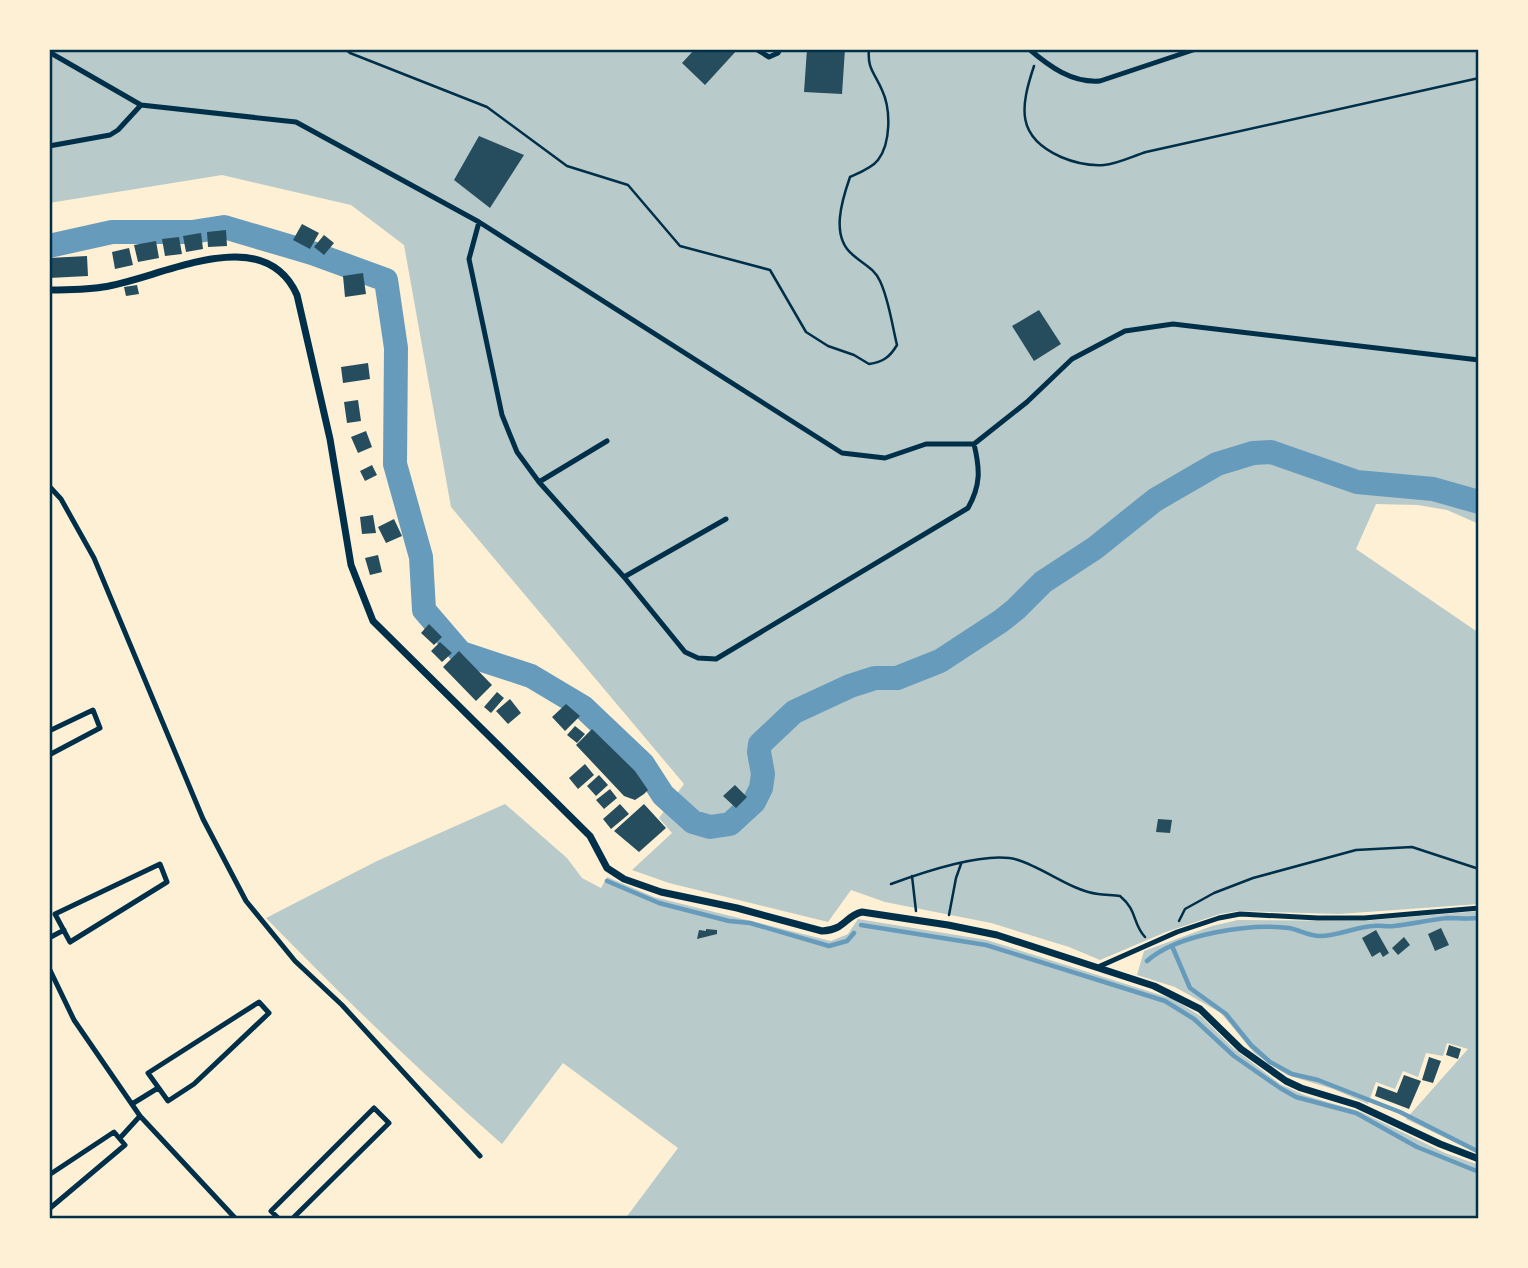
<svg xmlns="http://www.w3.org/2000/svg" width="1528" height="1268" font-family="Rubik,sans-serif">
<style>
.green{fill:#b9caca}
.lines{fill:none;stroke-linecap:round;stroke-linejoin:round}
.stream{stroke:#669bbc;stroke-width:4.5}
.river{stroke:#669bbc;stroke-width:24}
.building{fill:#264d5e}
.path{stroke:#003049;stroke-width:2.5}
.minor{stroke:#003049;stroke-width:5}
.tertiary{stroke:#003049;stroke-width:7}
.neatline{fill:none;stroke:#003049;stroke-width:2.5}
</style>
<rect width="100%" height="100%" fill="#fdf0d5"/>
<path class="green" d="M 49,49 L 1479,49 L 1479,524 L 1447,510 L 1418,505 L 1376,504 L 1356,549 L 1479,633 L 1479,904 L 1339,914 L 1238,911 L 1220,914 L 1166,932 L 1100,960 L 1069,947 L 991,923 L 885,902 L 851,890 L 828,922 L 669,883 L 632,870 L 672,833 L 659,818 L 684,784 L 451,507 L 404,245 L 351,205 L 222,175 L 49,203 Z
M 505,804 L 567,858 L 582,878 L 601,888 L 607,877 L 654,897 L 831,941 L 848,934 L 858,919 L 987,940 L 1173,999 L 1202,1017 L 1233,1048 L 1280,1084 L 1304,1095 L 1361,1112 L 1445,1153 L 1479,1165 L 1479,1219 L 625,1219 L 678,1148 L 563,1063 L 502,1144 C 420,1072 342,996 266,918 L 377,861 Z
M 1479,911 L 1479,1154 L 1406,1119 L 1468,1049 L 1447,1043 L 1443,1056 L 1426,1053 L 1418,1077 L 1403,1071 L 1395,1089 L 1376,1082 L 1368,1104 L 1333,1089 L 1287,1075 L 1254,1053 L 1221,1013 L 1175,987 L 1137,975 L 1144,951 L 1212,926 L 1238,920 L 1362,921 Z"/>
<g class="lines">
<path class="stream" d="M 607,881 L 659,903 L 729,921 L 750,923 L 829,946 L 847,941 L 854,933
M 861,925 L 986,945 L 1165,1001 L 1194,1019 L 1234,1056 L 1280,1088 L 1296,1097 L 1356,1113 L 1417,1147 L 1479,1172
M 1172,946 L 1190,988 L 1226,1014 L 1251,1045 L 1270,1062 L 1292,1074 L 1318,1080 L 1400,1112 L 1479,1152
M 1147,961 C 1177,934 1251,923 1289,928 C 1300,930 1309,936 1320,936 C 1338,936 1355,927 1373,926 C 1380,925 1387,927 1394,926 C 1412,924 1429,920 1447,918 C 1458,918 1468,919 1479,918"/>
<path class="river" d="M 49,246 L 112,232 L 192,232 L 224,227 L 312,253 L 386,280 L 396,348 L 395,464 L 421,557 L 424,610 L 461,653 L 531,676 L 583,707 L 643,764 L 663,795 L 693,822 L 710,827 L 730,824 L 754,802 L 761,788 L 763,774 L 759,752 L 760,744 L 794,712 L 850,686 L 875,678 L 897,678 L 940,661 L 1001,621 L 1016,609 L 1043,582 L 1095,548 L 1155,500 L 1217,464 L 1253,453 L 1271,452 L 1357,482 L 1433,489 L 1479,502"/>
</g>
<path class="building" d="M 695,49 L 738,49 L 705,85 L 682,63 Z
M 807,49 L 845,49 L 842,94 L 804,92 Z
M 479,136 L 524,155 L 490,208 L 454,180 Z
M 302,224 L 319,233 L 310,249 L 293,240 Z
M 226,230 L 227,246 L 208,247 L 207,232 Z
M 201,233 L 203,249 L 186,252 L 183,236 Z
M 324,235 L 334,243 L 324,255 L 314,247 Z
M 179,237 L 182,254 L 165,256 L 162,239 Z
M 156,241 L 159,258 L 138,262 L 134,245 Z
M 129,248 L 133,265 L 115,269 L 112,252 Z
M 87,256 L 88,276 L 49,278 L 49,258 Z
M 363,273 L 366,294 L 345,297 L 343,276 Z
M 137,285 L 139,294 L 126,296 L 124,287 Z
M 1039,310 L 1061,344 L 1034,361 L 1012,326 Z
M 368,363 L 370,379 L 343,383 L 341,367 Z
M 358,400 L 361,421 L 347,423 L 344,402 Z
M 366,431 L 372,447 L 358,453 L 351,437 Z
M 372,465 L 377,475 L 365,481 L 360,471 Z
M 373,515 L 376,533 L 362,534 L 360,517 Z
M 394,519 L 402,536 L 386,543 L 378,527 Z
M 378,555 L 382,572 L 370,575 L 365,558 Z
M 429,624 L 442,637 L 434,645 L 421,633 Z
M 440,642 L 452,653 L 442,662 L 431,651 Z
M 459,651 L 492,685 L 476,701 L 443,667 Z
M 497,692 L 504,698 L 491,713 L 484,707 Z
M 510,699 L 521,713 L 508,724 L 496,711 Z
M 566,704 L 580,716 L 565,731 L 552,717 Z
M 575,726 L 585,734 L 577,743 L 567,735 Z
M 592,729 L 635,771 L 648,790 L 644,794 L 635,800 L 624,796 L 576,745 Z
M 585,764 L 594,775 L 578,789 L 569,778 Z
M 599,775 L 608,785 L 596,796 L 587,786 Z
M 735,785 L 747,797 L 736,808 L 723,796 Z
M 610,789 L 617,798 L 604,809 L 596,800 Z
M 620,804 L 629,814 L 611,829 L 603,819 Z
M 644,804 L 666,828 L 639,852 L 614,831 Z
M 1158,819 L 1172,820 L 1170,833 L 1156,832 Z
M 1441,928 L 1449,945 L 1435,951 L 1428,934 Z
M 706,929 L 717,930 L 717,934 L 697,939 L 699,930 L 706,931 Z
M 1376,930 L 1389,953 L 1383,957 L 1380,952 L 1372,957 L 1362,938 Z
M 1404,937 L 1410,945 L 1398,955 L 1392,948 Z
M 1449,1045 L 1461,1049 L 1458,1059 L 1446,1055 Z
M 1429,1057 L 1441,1061 L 1433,1083 L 1422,1080 Z
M 1404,1075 L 1421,1081 L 1409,1109 L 1375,1096 L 1378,1086 L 1397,1093 Z"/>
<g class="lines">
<path class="path" d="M 345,49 L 350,53 L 487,107 L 567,166 L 628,185 L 680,246 L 770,270 L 806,332 L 828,346 L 854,355 L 869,364 C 883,362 890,357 897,345 C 892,325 889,300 880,281 C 874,268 863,264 853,255 C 830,237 842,200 850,177 C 859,173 872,168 878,160 C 891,143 891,109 882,90 C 875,73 867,69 869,49
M 1034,66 C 1020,108 1016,137 1061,157 C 1075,163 1089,166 1104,165 C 1117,164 1133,156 1146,152 L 1479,78
M 912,876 L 916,911
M 891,884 C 921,873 987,850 1018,860 C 1044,868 1072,891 1098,894 C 1105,895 1113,895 1120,896 C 1138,911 1132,923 1145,937
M 949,915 L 956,878 L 961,864
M 1179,921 L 1185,909 L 1214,893 L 1253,878 L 1356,850 L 1412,847 L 1479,869"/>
<path class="minor" d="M 756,49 L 769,57 L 778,53 L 780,49
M 1029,49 C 1050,67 1072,83 1100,81 L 1196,49
M 49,52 L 141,105 L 296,122 L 479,222 L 842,453 L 885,458 L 926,444 L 974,444 L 1027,402 L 1072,359 L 1125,331 L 1173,324 L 1479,360
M 49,146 L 110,135 L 118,130 L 141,105
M 479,222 L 469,259 L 502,415 L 517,452 L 539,482 L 624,577 L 685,652 L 698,658 L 716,659 L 968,508 C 981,485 980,469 974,444
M 539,482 L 607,441
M 49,486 L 61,499 L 94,558 L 203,819 L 246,901 L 295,961 L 342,1005 L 480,1156
M 624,577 L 726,519
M 49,731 L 93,710 L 100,728 L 49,755
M 160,864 L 167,882 L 70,942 L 55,914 Z
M 49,938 L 64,930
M 1098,967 L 1177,932 L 1219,918 L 1240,914 L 1318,918 L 1364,918 L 1479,908
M 49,968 L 74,1020 L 140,1116 L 236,1219
M 259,1002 L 269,1013 L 194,1084 L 168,1101 L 148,1073 Z
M 132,1104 L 158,1088
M 120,1138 L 140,1116
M 49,1175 L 114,1132 L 125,1145 L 49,1209
M 279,1219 L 271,1211 L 374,1108 L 389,1123 L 292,1219"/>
<path class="tertiary" d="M 49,290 C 67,290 85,290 103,287 C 160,279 263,219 297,295 L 330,439 L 351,565 L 373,621 L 590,836 L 607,868 L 624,879 L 661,892 L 737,908 L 822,931 C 845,930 845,916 862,912 L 948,925 L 997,935 L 1154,986 L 1200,1009 L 1241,1049 L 1286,1081 L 1301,1088 L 1357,1105 L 1440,1144 L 1479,1159"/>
</g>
<rect width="1528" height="1268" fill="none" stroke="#fdf0d5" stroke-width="102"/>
<rect x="51" y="51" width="1426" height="1166" class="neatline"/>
</svg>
